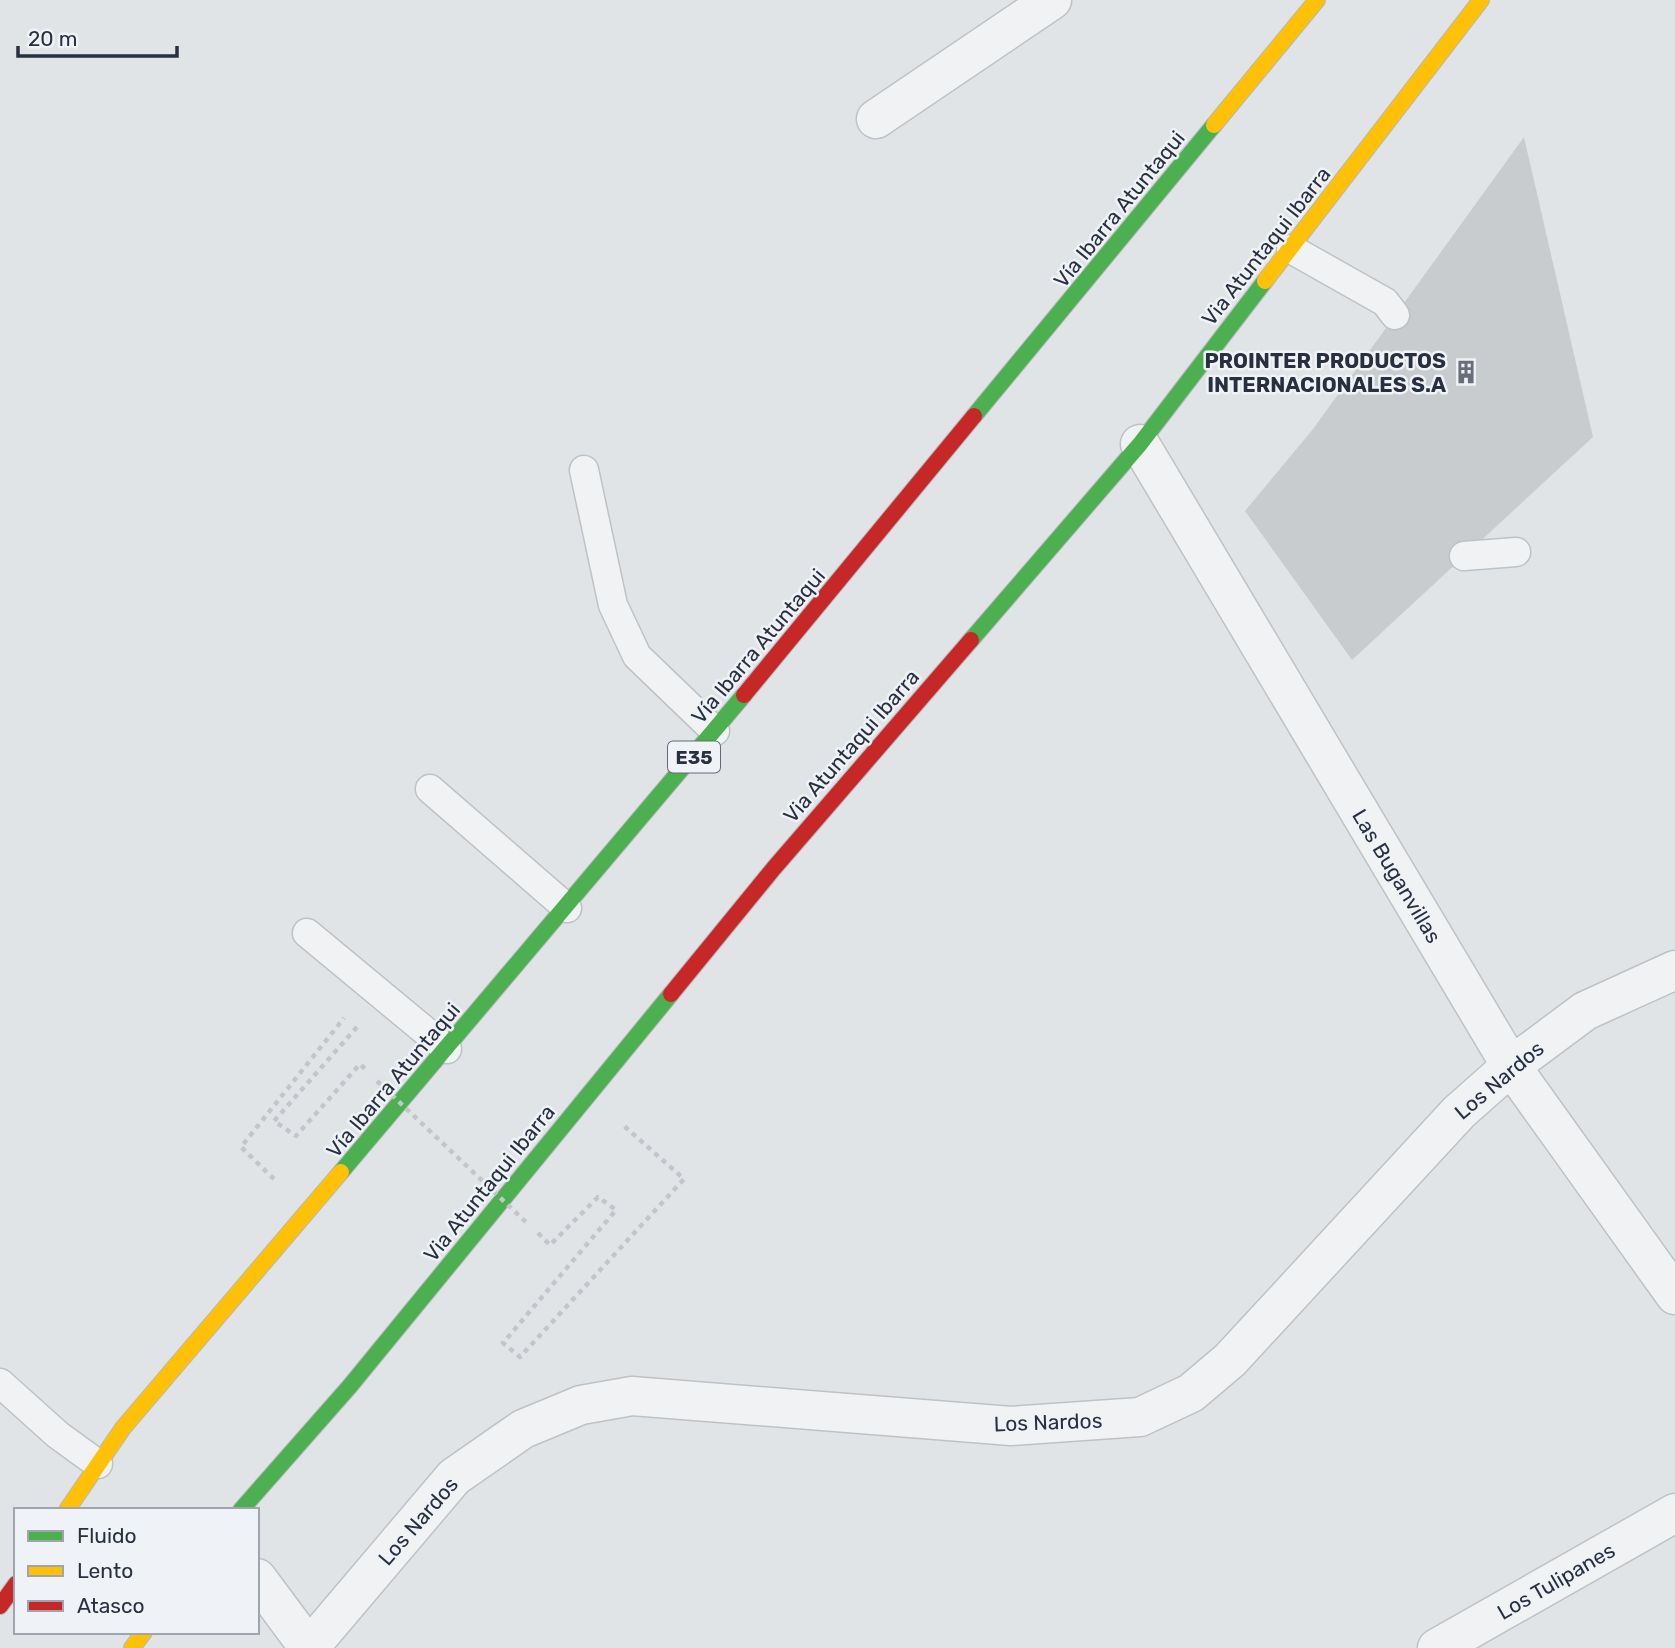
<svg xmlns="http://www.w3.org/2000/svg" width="1675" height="1648" font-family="Rubik,sans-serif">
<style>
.building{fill:#c9cccf}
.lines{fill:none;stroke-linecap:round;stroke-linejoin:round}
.lane-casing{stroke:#bfc2c5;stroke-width:31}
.street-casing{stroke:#bfc2c5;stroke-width:41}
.fast-casing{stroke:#b3b7bb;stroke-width:18}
.slow-casing{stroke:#b3b7bb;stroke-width:18}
.jam-casing{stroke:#b3b7bb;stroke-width:18}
.path{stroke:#c3c5ca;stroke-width:4.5;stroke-dasharray:5 5;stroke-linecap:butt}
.lane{stroke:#f1f2f3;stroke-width:28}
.street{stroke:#f1f2f3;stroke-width:38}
.fast{stroke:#4caf50;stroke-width:16}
.slow{stroke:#ffc107;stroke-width:16}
.jam{stroke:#c62828;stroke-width:16}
.path-bridge{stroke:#c3c5ca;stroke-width:4.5;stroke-dasharray:5 5;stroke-linecap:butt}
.labels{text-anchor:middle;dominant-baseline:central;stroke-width:5;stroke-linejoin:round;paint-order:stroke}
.shield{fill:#eff2f6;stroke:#646a77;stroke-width:2}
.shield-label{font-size:19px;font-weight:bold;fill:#283040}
.street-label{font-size:21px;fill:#283040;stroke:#eff2f6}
.poi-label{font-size:21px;font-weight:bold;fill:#283040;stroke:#eff2f6;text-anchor:end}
</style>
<rect width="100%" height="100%" fill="#e1e4e7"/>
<path class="building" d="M 1524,137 L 1593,437 L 1352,660 L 1245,511 L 1313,429 Z"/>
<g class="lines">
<g class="lane-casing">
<path id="lane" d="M 1291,249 L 1385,302 L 1395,315
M 584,470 L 613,605 L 637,656 L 715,731
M 1464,556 L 1516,552
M 430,789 L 567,908
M 307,933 L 447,1049
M 0,1383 L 58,1435 L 98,1464"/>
</g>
<g class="street-casing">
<path id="street" d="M 876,119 L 1052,0
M 1140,444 L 1511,1066 L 1675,1295
M 257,1578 L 309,1648 L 454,1477 L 523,1429 L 581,1405 L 632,1396 L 1011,1426 L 1140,1417 L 1191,1393 L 1230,1360 L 1459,1112 L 1511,1066 L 1585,1011 L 1675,970
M 1437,1648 L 1675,1513"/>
</g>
<g class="fast-casing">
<path id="fast" d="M 974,416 L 1214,125
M 971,640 L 1140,444 L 1265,281
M 341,1172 L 744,695
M 241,1510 L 350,1386 L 671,994"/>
</g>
<g class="slow-casing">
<path id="slow" d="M 1214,125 L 1317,0
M 1265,281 L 1481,0
M 67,1510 L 123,1428 L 341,1172
M 132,1648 L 144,1632"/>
</g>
<g class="jam-casing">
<path id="jam" d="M 744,695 L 974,416
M 671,994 L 774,868 L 971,640
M 0,1606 L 16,1584"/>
</g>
<path class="path" d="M 357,1027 L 274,1121 L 296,1136 L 360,1064 L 367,1071
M 274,1179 L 241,1147 L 344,1018
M 538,1233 L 550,1245 L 598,1197 L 616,1210 L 503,1343 L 520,1357 L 684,1179 L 623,1125"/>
<use href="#lane" class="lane"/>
<use href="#street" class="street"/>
<use href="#fast" class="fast"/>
<use href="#slow" class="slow"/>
<use href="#jam" class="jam"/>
<path class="path-bridge" d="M 377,1081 L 529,1225"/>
</g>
<defs>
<g id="building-bare" transform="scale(1.89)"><path d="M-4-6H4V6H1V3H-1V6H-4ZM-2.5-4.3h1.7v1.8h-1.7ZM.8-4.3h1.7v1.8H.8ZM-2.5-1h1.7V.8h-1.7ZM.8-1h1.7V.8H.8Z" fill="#696f7a" stroke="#eff2f6" stroke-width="2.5" paint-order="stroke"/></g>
</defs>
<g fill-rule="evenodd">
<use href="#building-bare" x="1466" y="372"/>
</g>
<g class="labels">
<rect class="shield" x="668" y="741.5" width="52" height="31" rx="5"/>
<g class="shield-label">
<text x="694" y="757">E35</text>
</g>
<g class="street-label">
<text transform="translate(1119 209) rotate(-51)">Vía Ibarra Atuntaqui</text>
<text transform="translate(1266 246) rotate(-52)">Via Atuntaqui Ibarra</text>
<text transform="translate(758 646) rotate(-50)">Vía Ibarra Atuntaqui</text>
<text transform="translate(851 746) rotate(-49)">Via Atuntaqui Ibarra</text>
<text transform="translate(1397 876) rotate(59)">Las Buganvillas</text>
<text transform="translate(393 1080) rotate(-50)">Vía Ibarra Atuntaqui</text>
<text transform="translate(1499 1080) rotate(-40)">Los Nardos</text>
<text transform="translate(489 1183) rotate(-51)">Via Atuntaqui Ibarra</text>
<text transform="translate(1048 1422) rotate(-2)">Los Nardos</text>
<text transform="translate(418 1521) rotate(-49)">Los Nardos</text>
<text transform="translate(1556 1581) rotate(-30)">Los Tulipanes</text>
</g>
<g class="poi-label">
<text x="1446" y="360">PROINTER PRODUCTOS<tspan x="1446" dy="24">INTERNACIONALES S.A</tspan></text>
</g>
</g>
<rect x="14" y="1508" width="245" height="126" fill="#eff2f6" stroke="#9fa4ad" stroke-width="2"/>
<rect x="28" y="1531" width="35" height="10" fill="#4caf50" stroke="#9fa4ad" stroke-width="2"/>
<text x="77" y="1543" font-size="21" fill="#283040">Fluido</text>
<rect x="28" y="1566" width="35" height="10" fill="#ffc107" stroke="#9fa4ad" stroke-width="2"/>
<text x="77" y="1578" font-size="21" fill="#283040">Lento</text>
<rect x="28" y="1601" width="35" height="10" fill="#c62828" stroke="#9fa4ad" stroke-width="2"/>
<text x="77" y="1613" font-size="21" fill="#283040">Atasco</text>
<path d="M18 46v10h159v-10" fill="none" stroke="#283040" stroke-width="3.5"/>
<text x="28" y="46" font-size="21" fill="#283040" stroke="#eff2f6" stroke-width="5" paint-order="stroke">20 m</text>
</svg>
